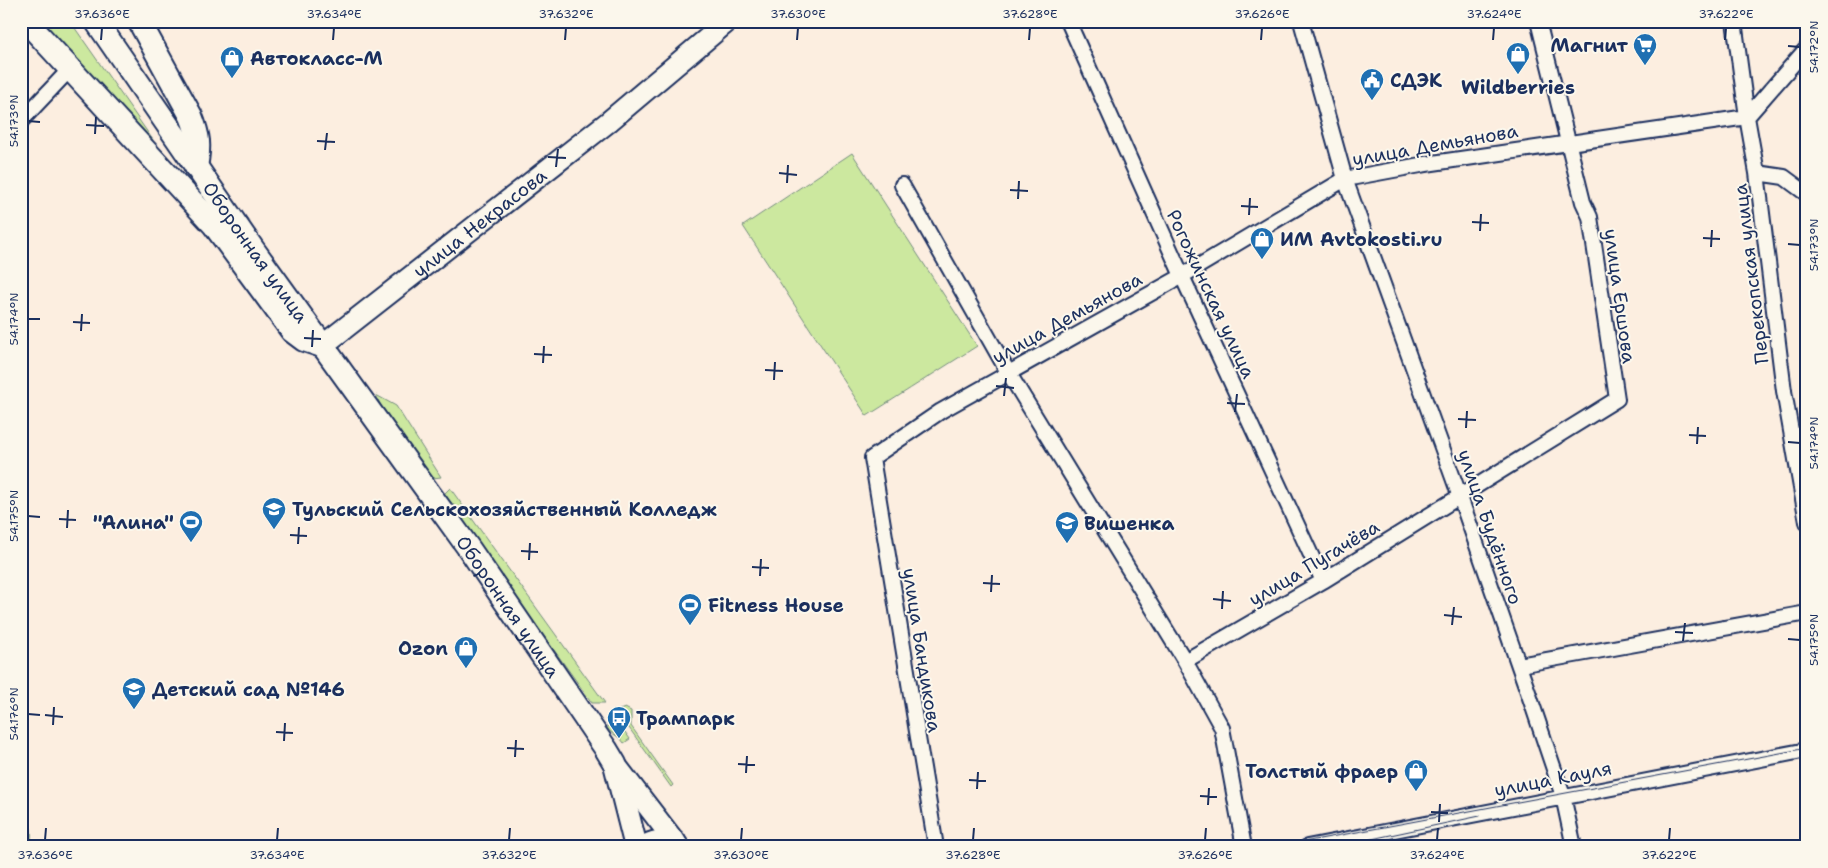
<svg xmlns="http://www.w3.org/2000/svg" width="1828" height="868" font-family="'Shantell Sans',sans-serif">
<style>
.green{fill:#cce89f;stroke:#748c7e}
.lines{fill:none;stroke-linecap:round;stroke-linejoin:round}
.street-casing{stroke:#1b2f5e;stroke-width:18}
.secondary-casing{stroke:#1b2f5e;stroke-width:24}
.primary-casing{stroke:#1b2f5e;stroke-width:26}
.street{stroke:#fbf7ec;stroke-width:14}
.secondary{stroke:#fbf7ec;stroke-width:20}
.primary{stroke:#fbf7ec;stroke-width:22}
.tram{stroke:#1b2f5e;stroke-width:1}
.ticks{fill:none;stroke:#1b2f5e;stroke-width:2}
.labels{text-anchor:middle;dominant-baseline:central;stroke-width:4;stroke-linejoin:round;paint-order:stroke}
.poi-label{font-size:19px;font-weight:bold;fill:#1b2f5e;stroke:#fbf7ec;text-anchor:start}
.street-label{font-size:19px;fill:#1b2f5e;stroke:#fbf7ec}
.neatline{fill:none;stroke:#1b2f5e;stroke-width:2}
.ticks-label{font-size:12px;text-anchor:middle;fill:#1b2f5e}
</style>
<rect width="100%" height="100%" fill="#fceee0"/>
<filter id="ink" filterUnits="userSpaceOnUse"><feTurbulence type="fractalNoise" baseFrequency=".02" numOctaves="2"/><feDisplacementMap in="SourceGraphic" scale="10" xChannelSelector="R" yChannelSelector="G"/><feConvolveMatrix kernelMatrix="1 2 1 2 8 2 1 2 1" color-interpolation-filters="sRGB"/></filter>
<g filter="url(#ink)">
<path class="green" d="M 42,21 L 70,21 L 153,140 L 145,142 Z
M 852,153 L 977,346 L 867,416 L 743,226 Z
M 376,395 L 396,406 L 441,477 L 433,478 L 427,473 L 381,406 Z
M 450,488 L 605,703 L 592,703 L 445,498 L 444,494 Z
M 625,708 L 631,711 L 631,726 L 673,785 L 671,787 L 617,711 Z
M 612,714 L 630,739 L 624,743 C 616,731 599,734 612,714 Z
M 21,807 C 30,820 34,832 30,847 L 21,847 Z"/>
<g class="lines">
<g class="street-casing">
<path id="street" d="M 1068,21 L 1182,276 L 1323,581
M 1301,21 L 1345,179 L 1460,497 L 1527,689 L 1563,796 L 1574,847
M 1734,21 L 1747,117 L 1757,173 L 1784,391 L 1807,522
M 21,121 L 70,69
M 1757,173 L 1784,177 L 1807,194
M 902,185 L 1008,372 L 1185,661 L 1222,728 L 1244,847
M 1185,661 L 1323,581 L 1617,399 L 1590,217 L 1583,202 L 1538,21
M 1519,665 L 1807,613
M 936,847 L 872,458 L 941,411 L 1182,276 L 1345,179 L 1426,164 L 1747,117 L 1807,48
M 1307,847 L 1807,750"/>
</g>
<g class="secondary-casing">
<g id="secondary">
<path id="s1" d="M 322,346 L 607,123 L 728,21"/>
<path d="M 615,764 L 679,847"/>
<path d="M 643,847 C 653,840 663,840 675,841"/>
</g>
</g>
<g class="primary-casing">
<g id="primary">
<path d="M 26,21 L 214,225 L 292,331 L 304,340 L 319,345"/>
<path id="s2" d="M 96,21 L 253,249 L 470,550 L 606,749 L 615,764 L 636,847"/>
<path d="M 139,21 L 191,116 C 199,136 200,146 196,167"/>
</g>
</g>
<use href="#street" class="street"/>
<use href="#secondary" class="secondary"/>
<use href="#primary" class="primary"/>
<path class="tram" d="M 1277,847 L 1807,748
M 1334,847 L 1480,816"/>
</g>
</g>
<path class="ticks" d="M 101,40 L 102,28M 333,40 L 334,28M 565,40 L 566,28M 797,40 L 798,28M 1029,40 L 1030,28M 1261,40 L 1262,28M 1493,40 L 1494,28M 1725,40 L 1726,28M 1788,46 L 1800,47M 28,121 L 40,122M 86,125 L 104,126M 95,134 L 96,117M 317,141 L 335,142M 325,150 L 327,133M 548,157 L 566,158M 556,167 L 558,149M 779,173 L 797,175M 787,183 L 788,165M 1010,190 L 1028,191M 1018,199 L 1019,181M 1241,206 L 1258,207M 1249,215 L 1250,198M 1472,222 L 1489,223M 1480,231 L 1481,214M 1703,238 L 1720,239M 1788,244 L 1800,245M 1711,247 L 1712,230M 28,319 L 40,319M 73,322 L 90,323M 81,331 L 82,314M 304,338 L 321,339M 312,347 L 313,330M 534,354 L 552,355M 543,363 L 544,346M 765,370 L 783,371M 774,380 L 775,362M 996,386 L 1014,388M 1004,396 L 1006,378M 1227,403 L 1245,404M 1235,412 L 1237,394M 1458,419 L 1476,420M 1466,428 L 1467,411M 1689,435 L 1706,436M 1788,442 L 1800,443M 1697,444 L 1698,427M 28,516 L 40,517M 59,519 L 76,520M 67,528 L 68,510M 290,535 L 307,536M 298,544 L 299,527M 521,551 L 538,552M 529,560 L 530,543M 752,567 L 769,568M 760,576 L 761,559M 983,583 L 1000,584M 991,592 L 992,575M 1213,599 L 1231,601M 1222,609 L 1223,591M 1444,615 L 1462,617M 1452,625 L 1454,607M 1675,632 L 1693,633M 1788,639 L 1800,640M 1683,641 L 1685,623M 28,714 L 40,715M 45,715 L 63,717M 53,725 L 54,707M 276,732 L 293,733M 284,741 L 285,723M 507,748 L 524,749M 515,757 L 516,740M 738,764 L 755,765M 746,773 L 747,756M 969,780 L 986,781M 977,789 L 978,772M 1200,796 L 1217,797M 1208,805 L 1209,788M 1431,812 L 1448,813M 1439,822 L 1440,804M 45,840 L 46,828M 277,840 L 278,828M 509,840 L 510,828M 741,840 L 742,828M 973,840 L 974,828M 1205,840 L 1206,828M 1437,840 L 1438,828M 1669,840 L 1670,828"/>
<defs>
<g id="supermarket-pin" transform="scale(1.25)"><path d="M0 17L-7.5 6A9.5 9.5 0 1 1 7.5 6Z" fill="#1f6fb2" stroke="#fbf7ec"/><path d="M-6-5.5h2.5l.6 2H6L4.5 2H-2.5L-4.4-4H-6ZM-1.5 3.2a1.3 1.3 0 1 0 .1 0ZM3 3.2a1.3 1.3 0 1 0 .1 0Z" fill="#fff"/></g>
<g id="shop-pin" transform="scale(1.25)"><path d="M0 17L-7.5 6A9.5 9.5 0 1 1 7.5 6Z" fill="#1f6fb2" stroke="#fbf7ec"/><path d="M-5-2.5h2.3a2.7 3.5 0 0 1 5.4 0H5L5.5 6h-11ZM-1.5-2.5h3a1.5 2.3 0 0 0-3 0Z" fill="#fff"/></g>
<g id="civic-pin" transform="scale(1.25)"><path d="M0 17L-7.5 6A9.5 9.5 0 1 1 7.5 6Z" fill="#1f6fb2" stroke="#fbf7ec"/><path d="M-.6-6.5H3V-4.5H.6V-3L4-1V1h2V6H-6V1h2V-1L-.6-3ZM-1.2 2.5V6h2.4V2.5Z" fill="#fff"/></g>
<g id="university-pin" transform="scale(1.25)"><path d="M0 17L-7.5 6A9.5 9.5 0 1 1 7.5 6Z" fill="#1f6fb2" stroke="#fbf7ec"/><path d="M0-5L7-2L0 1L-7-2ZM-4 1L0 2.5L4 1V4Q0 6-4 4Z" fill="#fff"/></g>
<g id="stadium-pin" transform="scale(1.25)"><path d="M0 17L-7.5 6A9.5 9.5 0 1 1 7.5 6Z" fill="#1f6fb2" stroke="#fbf7ec"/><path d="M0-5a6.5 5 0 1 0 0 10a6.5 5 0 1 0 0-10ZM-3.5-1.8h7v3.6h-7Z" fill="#fff"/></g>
<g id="school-pin" transform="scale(1.25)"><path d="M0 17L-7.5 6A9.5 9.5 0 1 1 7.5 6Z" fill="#1f6fb2" stroke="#fbf7ec"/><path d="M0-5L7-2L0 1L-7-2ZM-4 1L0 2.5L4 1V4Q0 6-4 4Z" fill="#fff"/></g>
<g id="bus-pin" transform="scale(1.25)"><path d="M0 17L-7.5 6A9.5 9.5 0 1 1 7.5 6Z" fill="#1f6fb2" stroke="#fbf7ec"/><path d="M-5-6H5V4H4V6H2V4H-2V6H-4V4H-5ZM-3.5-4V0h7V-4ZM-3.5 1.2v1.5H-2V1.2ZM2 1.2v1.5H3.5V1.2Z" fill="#fff"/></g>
</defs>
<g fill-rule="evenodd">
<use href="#supermarket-pin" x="1645" y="45"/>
<use href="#shop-pin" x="1518" y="54"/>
<use href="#shop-pin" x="232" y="58"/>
<use href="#civic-pin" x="1372" y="80"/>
<use href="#shop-pin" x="1262" y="239"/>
<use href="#university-pin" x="274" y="509"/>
<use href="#stadium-pin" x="191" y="522"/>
<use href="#school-pin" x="1067" y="523"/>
<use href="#stadium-pin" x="690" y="605"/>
<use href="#shop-pin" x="466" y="648"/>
<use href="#school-pin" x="134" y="689"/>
<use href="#bus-pin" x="619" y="718"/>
<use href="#shop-pin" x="1416" y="771"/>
</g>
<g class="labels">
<g class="poi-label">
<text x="1628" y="45" text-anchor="end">Магнит</text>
<text x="250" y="58">Автокласс-М</text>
<text x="1390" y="80">СДЭК</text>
<text x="1518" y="87" text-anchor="middle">Wildberries</text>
<text x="1280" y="239">ИМ Avtokosti.ru</text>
<text x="292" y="509">Тульский Сельскохозяйственный Колледж</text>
<text x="174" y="522" text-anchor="end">"Алина"</text>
<text x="1084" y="523">Вишенка</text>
<text x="708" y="605">Fitness House</text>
<text x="448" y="648" text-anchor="end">Ozon</text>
<text x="152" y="689">Детский сад №146</text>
<text x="636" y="718">Трампарк</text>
<text x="1398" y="771" text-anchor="end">Толстый фраер</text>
</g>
<g class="street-label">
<text transform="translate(1435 145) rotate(-10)">улица Демьянова</text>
<text stroke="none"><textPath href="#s1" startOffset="200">улица Некрасова</textPath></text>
<text stroke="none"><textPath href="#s2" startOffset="281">Оборонная улица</textPath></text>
<text transform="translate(1751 274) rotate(-97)">Перекопская улица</text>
<text transform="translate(1211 294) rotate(65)">Рогожинская улица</text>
<text transform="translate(1620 296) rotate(82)">улица Ершова</text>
<text transform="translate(1067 318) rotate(-29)">улица Демьянова</text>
<text transform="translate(1490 527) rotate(71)">улица Будённого</text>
<text transform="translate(1314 563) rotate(-31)">улица Пугачёва</text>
<text stroke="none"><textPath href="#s2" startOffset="716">Оборонная улица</textPath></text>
<text transform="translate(922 650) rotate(81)">улица Бандикова</text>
<text transform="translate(1553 779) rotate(-11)">улица Кауля</text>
</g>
</g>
<rect width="1828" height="868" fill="none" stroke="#fbf7ec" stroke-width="55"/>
<rect x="28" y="28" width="1772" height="812" class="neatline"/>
<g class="ticks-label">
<text x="102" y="18">37.636°E</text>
<text x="334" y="18">37.634°E</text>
<text x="566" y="18">37.632°E</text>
<text x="798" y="18">37.630°E</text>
<text x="1030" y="18">37.628°E</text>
<text x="1262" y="18">37.626°E</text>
<text x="1494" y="18">37.624°E</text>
<text x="1726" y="18">37.622°E</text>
<text transform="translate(1814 47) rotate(-90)" y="4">54.172°N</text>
<text transform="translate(14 121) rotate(-90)" y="4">54.173°N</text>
<text transform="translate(1814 245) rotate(-90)" y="4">54.173°N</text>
<text transform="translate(14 319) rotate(-90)" y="4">54.174°N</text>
<text transform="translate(1814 443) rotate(-90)" y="4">54.174°N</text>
<text transform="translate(14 516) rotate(-90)" y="4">54.175°N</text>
<text transform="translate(1814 640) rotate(-90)" y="4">54.175°N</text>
<text transform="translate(14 714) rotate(-90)" y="4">54.176°N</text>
<text x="45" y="859">37.636°E</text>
<text x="277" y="859">37.634°E</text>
<text x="509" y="859">37.632°E</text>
<text x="741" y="859">37.630°E</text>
<text x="973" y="859">37.628°E</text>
<text x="1205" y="859">37.626°E</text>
<text x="1437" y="859">37.624°E</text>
<text x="1669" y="859">37.622°E</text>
</g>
</svg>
